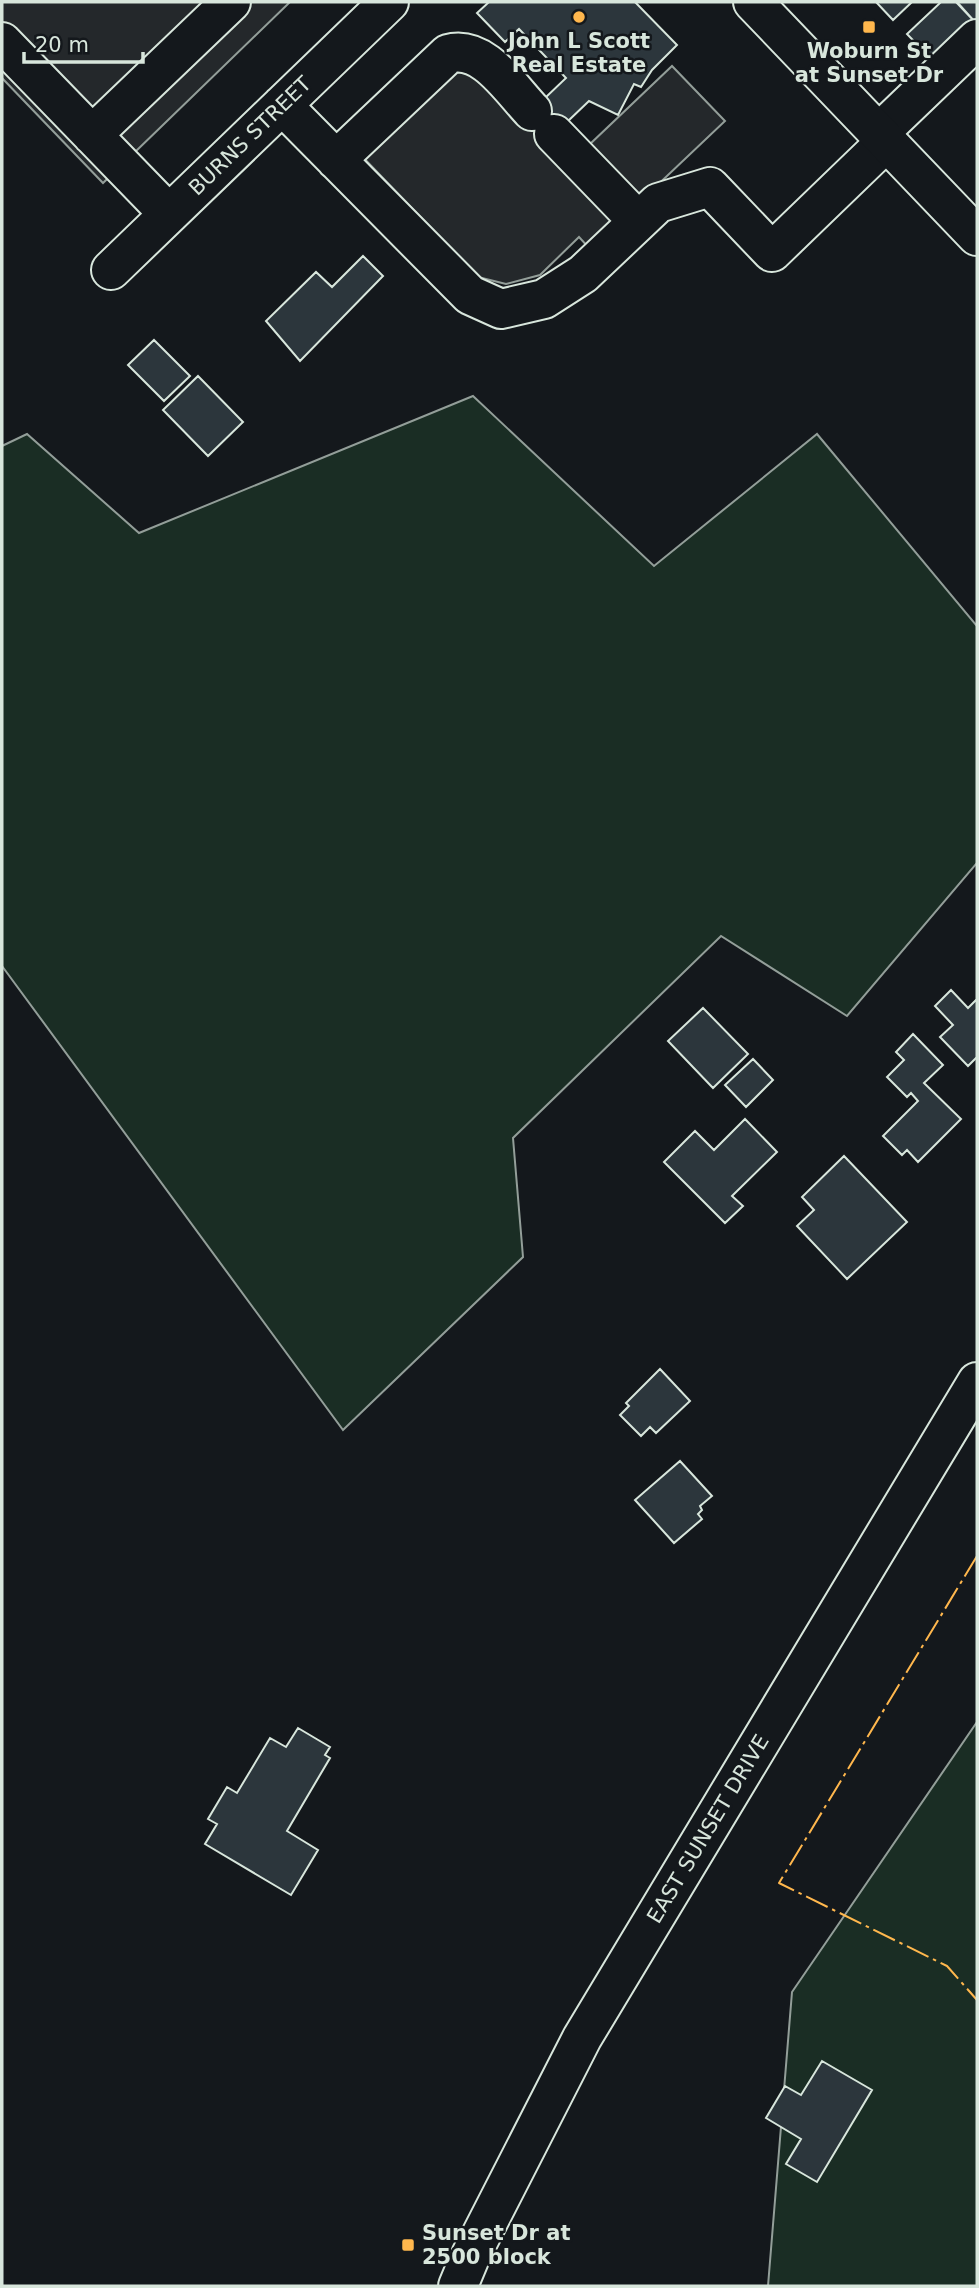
<svg xmlns="http://www.w3.org/2000/svg" width="979" height="2288" font-family="'DejaVu Sans',sans-serif">
<style>
.green{fill:#1a2d24;stroke:#939e99;stroke-width:2}
.parking{fill:#24282b;stroke:#939e99;stroke-width:2}
.building{fill:#2c363c;stroke:#d8e6dc;stroke-width:2}
.lines{fill:none;stroke-linecap:round;stroke-linejoin:round}
.minor-casing{stroke:#d8e6dc;stroke-width:42}
.major-casing{stroke:#d8e6dc;stroke-width:42}
.minor{stroke:#14181c;stroke-width:38}
.major{stroke:#14181c;stroke-width:38}
.power{stroke:#ffb74d;stroke-width:2;stroke-dasharray:24 5 3.5 5;stroke-linecap:butt}
.poi-dot{fill:#ffb74d;stroke:#14181c;stroke-width:2.5}
.labels{text-anchor:middle;dominant-baseline:central;stroke-width:5;stroke-linejoin:round;paint-order:stroke}
.poi-label{font-size:21px;font-weight:bold;fill:#d8e6dc;stroke:#14181c}
.street-label{font-size:21px;fill:#d8e6dc;stroke:#14181c}
</style>
<rect width="100%" height="100%" fill="#14181c"/>
<path class="green" d="M 473,396 L 654,566 L 817,434 L 977,626 L 977,863 L 847,1016 L 721,936 L 513,1138 L 523,1257 L 343,1430 L 2,966 L 2,446 L 27,434 L 139,533 Z
M 977,1722 L 977,2286 L 768,2286 L 792,1992 Z"/>
<path class="parking" d="M 2,2 L 290,2 L 103,183 L 2,78 Z
M 461,58 L 569,164 L 672,66 L 725,121 L 590,249 L 579,237 L 540,275 L 506,284 L 478,277 L 356,150 Z"/>
<path class="building" d="M 489,2 L 635,2 L 677,45 L 652,70 L 641,87 L 634,84 L 618,115 L 589,101 L 545,143 L 523,119 L 566,78 L 519,29 L 505,42 L 477,13 Z
M 876,2 L 912,2 L 893,20 Z
M 941,2 L 956,2 L 975,22 L 933,61 L 907,34 Z
M 957,2 L 977,2 L 977,20 L 975,22 Z
M 363,256 L 383,276 L 300,361 L 266,321 L 316,272 L 332,287 Z
M 154,340 L 190,376 L 164,401 L 128,365 Z
M 198,376 L 243,422 L 208,456 L 163,410 Z
M 951,990 L 968,1008 L 977,999 L 977,994 L 977,1057 L 968,1066 L 940,1037 L 953,1025 L 935,1006 Z
M 703,1008 L 748,1054 L 713,1088 L 668,1041 Z
M 913,1034 L 943,1065 L 924,1083 L 961,1119 L 918,1162 L 907,1150 L 902,1155 L 883,1136 L 918,1101 L 911,1093 L 907,1097 L 887,1077 L 904,1060 L 896,1052 Z
M 753,1059 L 773,1080 L 746,1107 L 725,1085 Z
M 745,1119 L 777,1152 L 732,1196 L 743,1206 L 725,1223 L 664,1162 L 695,1131 L 714,1150 Z
M 844,1156 L 907,1222 L 847,1279 L 797,1226 L 814,1210 L 802,1197 Z
M 660,1369 L 690,1401 L 656,1433 L 650,1427 L 641,1436 L 620,1415 L 629,1406 L 626,1403 Z
M 680,1461 L 712,1496 L 700,1506 L 702,1510 L 698,1514 L 702,1519 L 674,1543 L 635,1500 Z
M 298,1728 L 330,1747 L 325,1755 L 330,1758 L 287,1831 L 318,1850 L 291,1895 L 205,1844 L 217,1824 L 208,1819 L 227,1787 L 237,1793 L 270,1738 L 286,1747 Z
M 822,2061 L 872,2090 L 817,2182 L 786,2164 L 801,2139 L 766,2118 L 785,2086 L 801,2095 Z"/>
<g class="lines">
<g class="minor-casing">
<path id="minor" d="M 2,42 L 169,214
M 282,105 L 470,295 L 501,309 L 544,299 L 583,274 L 658,203 L 710,187 L 772,252 L 887,141
M 879,133 L 977,39
M 554,134 L 638,221
M 92,135 L 231,2
M 336,160 L 448,54 C 483,44 510,88 532,111
M 111,270 L 389,2"/>
</g>
<g class="major-casing">
<path id="major" d="M 753,2 L 977,236
M 458,2286 L 471,2255 L 582,2038 L 977,1382"/>
</g>
<use href="#minor" class="minor"/>
<use href="#major" class="major"/>
<path class="power" d="M 977,1556 L 779,1883 L 947,1966 L 977,2000"/>
</g>
<g class="poi-dot">
<circle cx="579" cy="17" r="7"/>
<rect x="862" y="20" width="14" height="14" rx="3.5"/>
<rect x="401" y="2238" width="14" height="14" rx="3.5"/>
</g>
<g class="labels">
<g class="poi-label">
<text x="579" y="41">John L Scott<tspan x="579" dy="24">Real Estate</tspan></text>
<text x="869" y="51">Woburn St<tspan x="869" dy="24">at Sunset Dr</tspan></text>
<text x="422" y="2233" text-anchor="start">Sunset Dr at<tspan x="422" dy="24">2500 block</tspan></text>
</g>
<g class="street-label">
<text transform="translate(250 136) rotate(-44)">BURNS STREET</text>
<text transform="translate(708 1829) rotate(-59)">EAST SUNSET DRIVE</text>
</g>
</g>
<rect width="979" height="2288" fill="none" stroke="#d8e6dc" stroke-width="7"/>
<path d="M24 52v10h119v-10" fill="none" stroke="#d8e6dc" stroke-width="3.5"/>
<text x="35" y="52" font-size="21" fill="#d8e6dc" stroke="#14181c" stroke-width="5" paint-order="stroke">20 m</text>
</svg>
